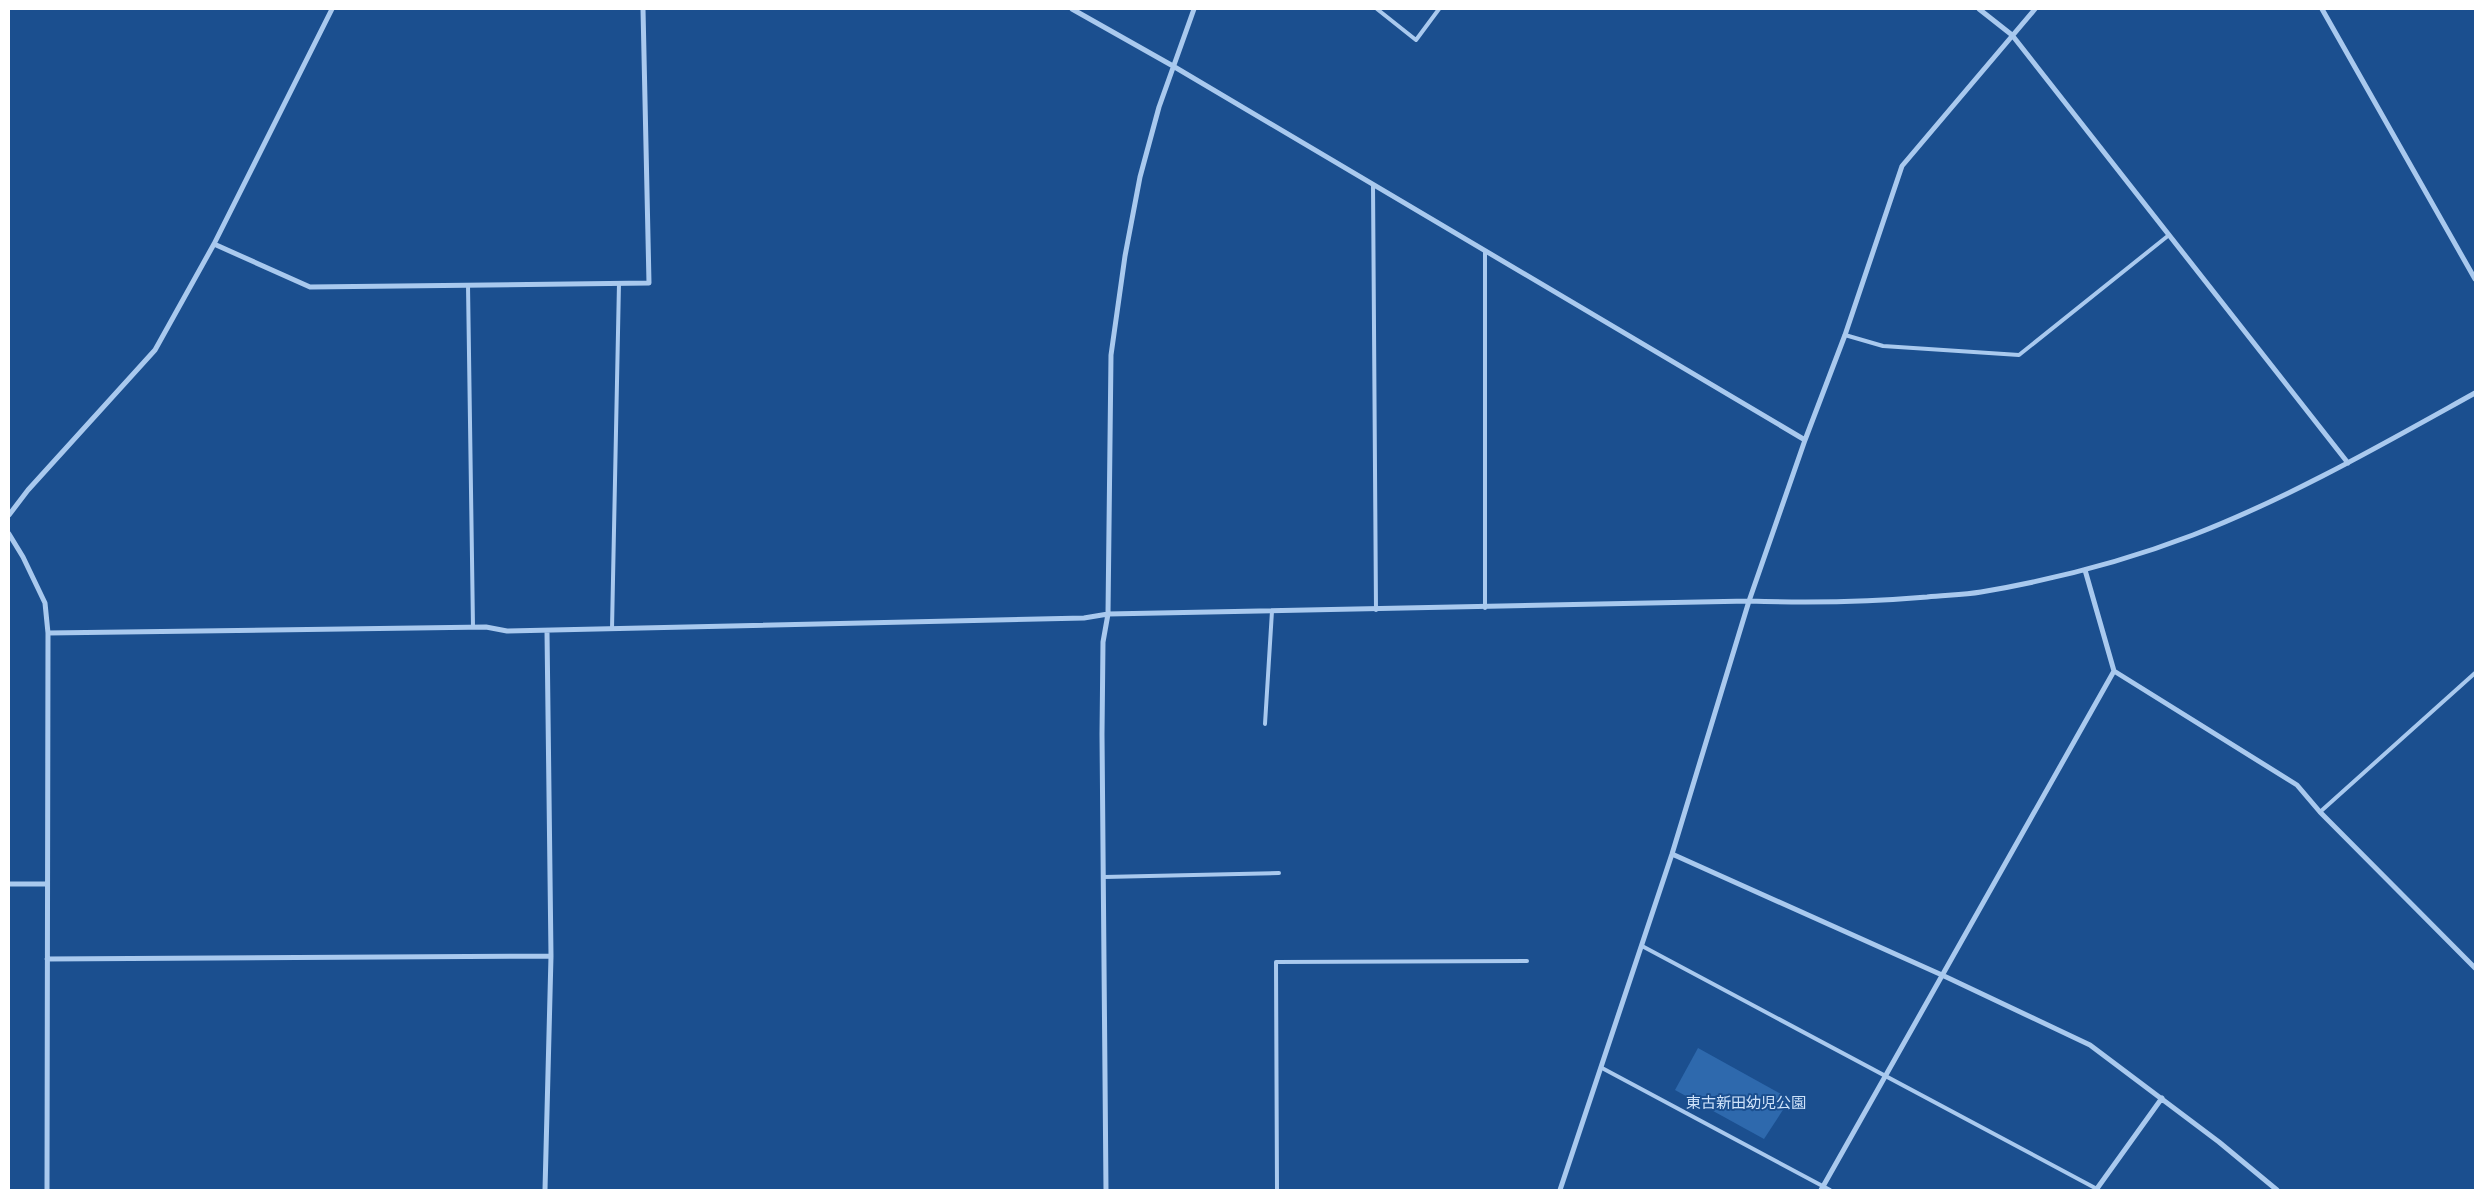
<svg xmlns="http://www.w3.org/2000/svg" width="2484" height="1199" font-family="Arial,'Noto Sans JP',sans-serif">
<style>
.park{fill:#2e69ad}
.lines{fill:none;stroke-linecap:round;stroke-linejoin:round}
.lane{stroke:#a9c9ee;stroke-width:4}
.street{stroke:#a9c9ee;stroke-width:5}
.labels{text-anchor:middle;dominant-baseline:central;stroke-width:4;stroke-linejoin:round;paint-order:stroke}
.park-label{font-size:15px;fill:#cfe3fa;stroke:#1b4f8f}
</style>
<rect width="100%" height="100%" fill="#1b4f8f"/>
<path class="park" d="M 1698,1048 L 1790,1099 L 1764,1139 L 1675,1090 Z"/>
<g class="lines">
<path class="lane" d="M 1377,9 L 1416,40 L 1439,9
M 1373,185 L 1376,610
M 468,285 L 473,627
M 1845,335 L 1883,346 L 2019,355 L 2169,235
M 1485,608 L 1485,251
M 612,629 L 619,283
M 1265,724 L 1272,611
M 2320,812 L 2475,673
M 1104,877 L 1279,873
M 1642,946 L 2097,1189
M 1602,1068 L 1830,1190
M 1277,1190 L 1276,962 L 1527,961"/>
<path class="street" d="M 1072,9 L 1173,66 L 1805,440
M 1979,9 L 2012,35 L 2348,463
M 2322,9 L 2475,279
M 214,244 L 310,287 L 649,283 L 643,9
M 9,515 L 28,490 L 155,350 L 214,244 L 332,9
M 9,534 L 23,557 L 45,603 L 48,633 L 47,1190
M 2085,570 L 2114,671 L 2297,785 L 2320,812 L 2475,968
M 48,633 L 486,627 L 507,631 L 1084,618 L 1108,614 L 1749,601 C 1809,603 1868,602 1927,597 C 1945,595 1963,595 1981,592 C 2052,580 2125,561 2193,535 C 2291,497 2383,444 2475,393
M 1672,854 L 1942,975 L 2090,1045 L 2219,1142 L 2277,1190
M 9,884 L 47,884
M 47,959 L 551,956
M 545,1190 L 551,956 L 547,631
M 1106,1190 L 1102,734 L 1103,642 L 1108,614 L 1111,355 L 1125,256 L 1140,177 L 1159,107 L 1194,9
M 1560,1190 L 1672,854 L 1749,601 L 1805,440 L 1845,335 L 1902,166 L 2035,9
M 1821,1190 L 2114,671
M 2096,1190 L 2162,1098"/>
</g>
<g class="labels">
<g class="park-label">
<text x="1746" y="1102">東古新田幼児公園</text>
</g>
</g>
<rect width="2484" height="1199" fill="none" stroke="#ffffff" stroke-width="20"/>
</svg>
